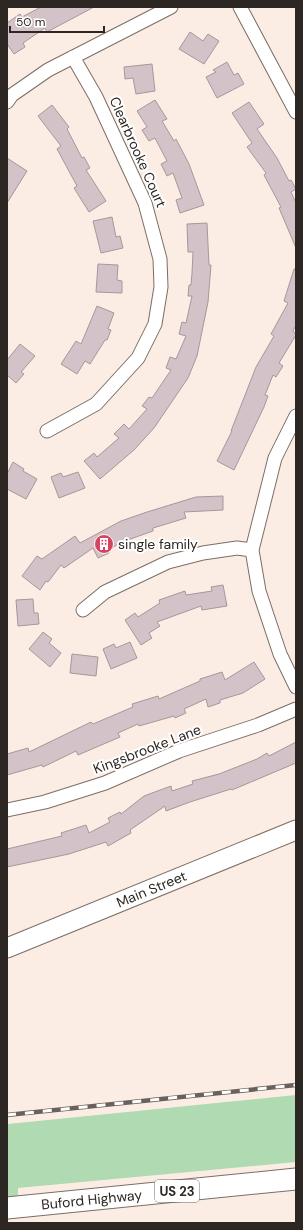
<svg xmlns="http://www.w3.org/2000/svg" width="303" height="1230" font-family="'DM Sans',sans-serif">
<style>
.green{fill:#b0dab1}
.building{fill:#d3c2c8;stroke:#a6979c}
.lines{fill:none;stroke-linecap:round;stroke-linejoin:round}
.street-casing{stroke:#7b6e66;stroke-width:15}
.secondary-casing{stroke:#7b6e66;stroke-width:21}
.primary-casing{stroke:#7b6e66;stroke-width:23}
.street{stroke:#fff;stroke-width:13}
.secondary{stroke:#fff;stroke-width:19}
.primary{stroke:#fff;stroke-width:21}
.rail-casing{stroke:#69615c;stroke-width:4.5}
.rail{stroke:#fff;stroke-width:3;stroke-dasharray:9;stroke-linecap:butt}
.labels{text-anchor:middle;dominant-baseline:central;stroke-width:4;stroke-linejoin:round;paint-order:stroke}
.shield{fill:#fff;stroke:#6b6865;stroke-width:1}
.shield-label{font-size:13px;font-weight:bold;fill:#2c2723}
.street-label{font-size:14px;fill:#2c2723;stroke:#fff}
.poi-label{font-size:14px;fill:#2c2723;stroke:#fff;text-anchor:start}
</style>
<rect width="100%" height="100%" fill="#fcede4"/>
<path class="green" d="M 296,1095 L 296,1162 L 18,1188 L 18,1195 L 7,1198 L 7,1121 L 8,1124 Z"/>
<path class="building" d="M 41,7 L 94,7 L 47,32 L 45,28 L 23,43 L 25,47 L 14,54 L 7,44 L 7,23 L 20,14 L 22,17 Z
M 190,32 L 203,41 L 208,34 L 219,41 L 204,64 L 179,49 Z
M 227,62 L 234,75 L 238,73 L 244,84 L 217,98 L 206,77 L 216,72 L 213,70 Z
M 152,64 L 155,91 L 136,94 L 133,78 L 125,79 L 124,67 Z
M 155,100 L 167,119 L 162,121 L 174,141 L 176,139 L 189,164 L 204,205 L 180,213 L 176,200 L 182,198 L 173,173 L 167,176 L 161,164 L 167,161 L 155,138 L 149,141 L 142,130 L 147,127 L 137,111 Z
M 249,102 L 264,124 L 257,129 L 277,158 L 289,181 L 291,180 L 296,189 L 291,192 L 296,203 L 296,248 L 279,208 L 281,207 L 264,175 L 266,173 L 247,147 L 252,143 L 232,113 Z
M 52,105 L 69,127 L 67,129 L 82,158 L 84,157 L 90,168 L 86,170 L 106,201 L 89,212 L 74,188 L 77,186 L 57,149 L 61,146 L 38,116 Z
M 7,158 L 27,171 L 7,203 Z
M 112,217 L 116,237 L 120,236 L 123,248 L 101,253 L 93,221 Z
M 207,223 L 209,265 L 211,265 L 208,302 L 197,356 L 188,378 L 154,428 L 134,450 L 100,479 L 84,461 L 94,453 L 97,457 L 119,438 L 114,434 L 124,424 L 129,429 L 147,409 L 142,406 L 149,397 L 152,398 L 171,370 L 166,368 L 170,357 L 176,359 L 186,336 L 179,334 L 182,322 L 186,323 L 192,296 L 188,296 L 189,285 L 191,285 L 192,273 L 193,252 L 188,252 L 187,224 Z
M 98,264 L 118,265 L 117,280 L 122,281 L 122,293 L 96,292 Z
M 294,269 L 296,269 L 296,325 L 293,331 L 296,335 L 279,363 L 283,366 L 276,377 L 273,375 L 265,395 L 268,396 L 264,407 L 234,470 L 217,461 L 232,431 L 231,431 L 256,367 L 274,336 L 271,334 L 288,303 L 284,301 Z
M 97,306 L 114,313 L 108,329 L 111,330 L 107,340 L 105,340 L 90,364 L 85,361 L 77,374 L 61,364 L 76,341 L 81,344 Z
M 20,344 L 35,356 L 21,372 L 24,374 L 16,383 L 7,375 L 7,360 Z
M 13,462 L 24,469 L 23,471 L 37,479 L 26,499 L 7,489 L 7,474 Z
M 78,472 L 85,488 L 59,498 L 51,477 L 61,473 L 63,477 Z
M 223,496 L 223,510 L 184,512 L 186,518 L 153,528 L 153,531 L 122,542 L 108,550 L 109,553 L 98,558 L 93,548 L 64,568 L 61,565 L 48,582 L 46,581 L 40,590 L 22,576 L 37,556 L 42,559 L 75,536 L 80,543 L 121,521 L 147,512 L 196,497 Z
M 223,585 L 227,606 L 202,610 L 201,606 L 157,622 L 160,626 L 149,633 L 152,638 L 141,645 L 125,620 L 135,613 L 138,617 L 160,603 L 159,600 L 185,591 L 186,595 L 212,591 L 211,587 Z
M 33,599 L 34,613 L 38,613 L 39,624 L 18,626 L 16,600 Z
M 43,632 L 52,639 L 49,643 L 61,653 L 50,667 L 29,649 Z
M 130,642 L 137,658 L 111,669 L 103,649 L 114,644 L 116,648 Z
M 72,654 L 98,657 L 96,676 L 70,673 Z
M 254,662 L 265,679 L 243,693 L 220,700 L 220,703 L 208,707 L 206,699 L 184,709 L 186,713 L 175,718 L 174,716 L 139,726 L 138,724 L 118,733 L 120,737 L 78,755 L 76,751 L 43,767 L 42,765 L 7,775 L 7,754 L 28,748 L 29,752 L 91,722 L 93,724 L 133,707 L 132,704 L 158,696 L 159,699 L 200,681 L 200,679 L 222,672 L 225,680 Z
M 296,742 L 296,763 L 232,790 L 231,789 L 190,802 L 166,811 L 165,806 L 130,830 L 131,833 L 108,846 L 106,842 L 69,854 L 7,867 L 7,849 L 62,836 L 61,833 L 86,825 L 89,833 L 110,822 L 108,818 L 120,812 L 121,814 L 144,796 L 171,786 L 172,791 L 193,784 L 192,781 L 219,774 L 257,759 L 267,753 L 269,756 Z"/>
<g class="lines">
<g class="street-casing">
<path id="street" d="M 240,7 L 296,112
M 7,102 L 12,95 L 48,70 L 171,7
M 296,416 L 275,458 L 252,550 L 259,591 L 280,654 L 296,687
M 47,431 L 96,404 L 138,358 L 155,324 L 161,287 L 160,259 L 145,203 L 96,97 L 73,57
M 83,610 L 105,592 L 168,562 L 203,553 L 237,548 L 252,550
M 7,810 L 45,802 L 105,783 L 179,751 L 258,725 L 296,709"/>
</g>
<g class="secondary-casing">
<g id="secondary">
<path id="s1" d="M 7,948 L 296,830"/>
</g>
</g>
<g class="primary-casing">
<g id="primary">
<path id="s2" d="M 7,1208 L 296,1179"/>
</g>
</g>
<use href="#street" class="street"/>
<use href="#secondary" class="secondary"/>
<use href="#primary" class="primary"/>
<g class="rail-casing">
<path id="rail" d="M 7,1115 L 296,1085"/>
</g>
<use href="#rail" class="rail"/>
</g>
<defs>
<g id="building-disc" transform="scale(1)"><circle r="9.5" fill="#d54561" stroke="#fff"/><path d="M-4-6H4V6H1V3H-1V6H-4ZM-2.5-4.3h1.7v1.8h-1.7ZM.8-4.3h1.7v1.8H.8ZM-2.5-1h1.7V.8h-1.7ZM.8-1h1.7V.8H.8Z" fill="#fff"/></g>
</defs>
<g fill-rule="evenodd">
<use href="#building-disc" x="104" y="544"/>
</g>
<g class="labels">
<rect class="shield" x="155" y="1180" width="44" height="22" rx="3"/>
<g class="shield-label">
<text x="177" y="1191">US 23</text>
</g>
<g class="street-label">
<text transform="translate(138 152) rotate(66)">Clearbrooke Court</text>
<text transform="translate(147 749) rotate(-21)">Kingsbrooke Lane</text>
<text stroke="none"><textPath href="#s1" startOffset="156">Main Street</textPath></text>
<text stroke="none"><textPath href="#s2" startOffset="85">Buford Highway</textPath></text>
</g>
<g class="poi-label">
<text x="118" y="544">single family</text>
</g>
</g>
<rect width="303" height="1230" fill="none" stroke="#2c2723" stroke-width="16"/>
<path d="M10 26v6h94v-6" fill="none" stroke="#2c2723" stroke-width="2"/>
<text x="16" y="26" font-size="12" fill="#2c2723" stroke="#ffffff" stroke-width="3" paint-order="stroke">50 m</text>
</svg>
